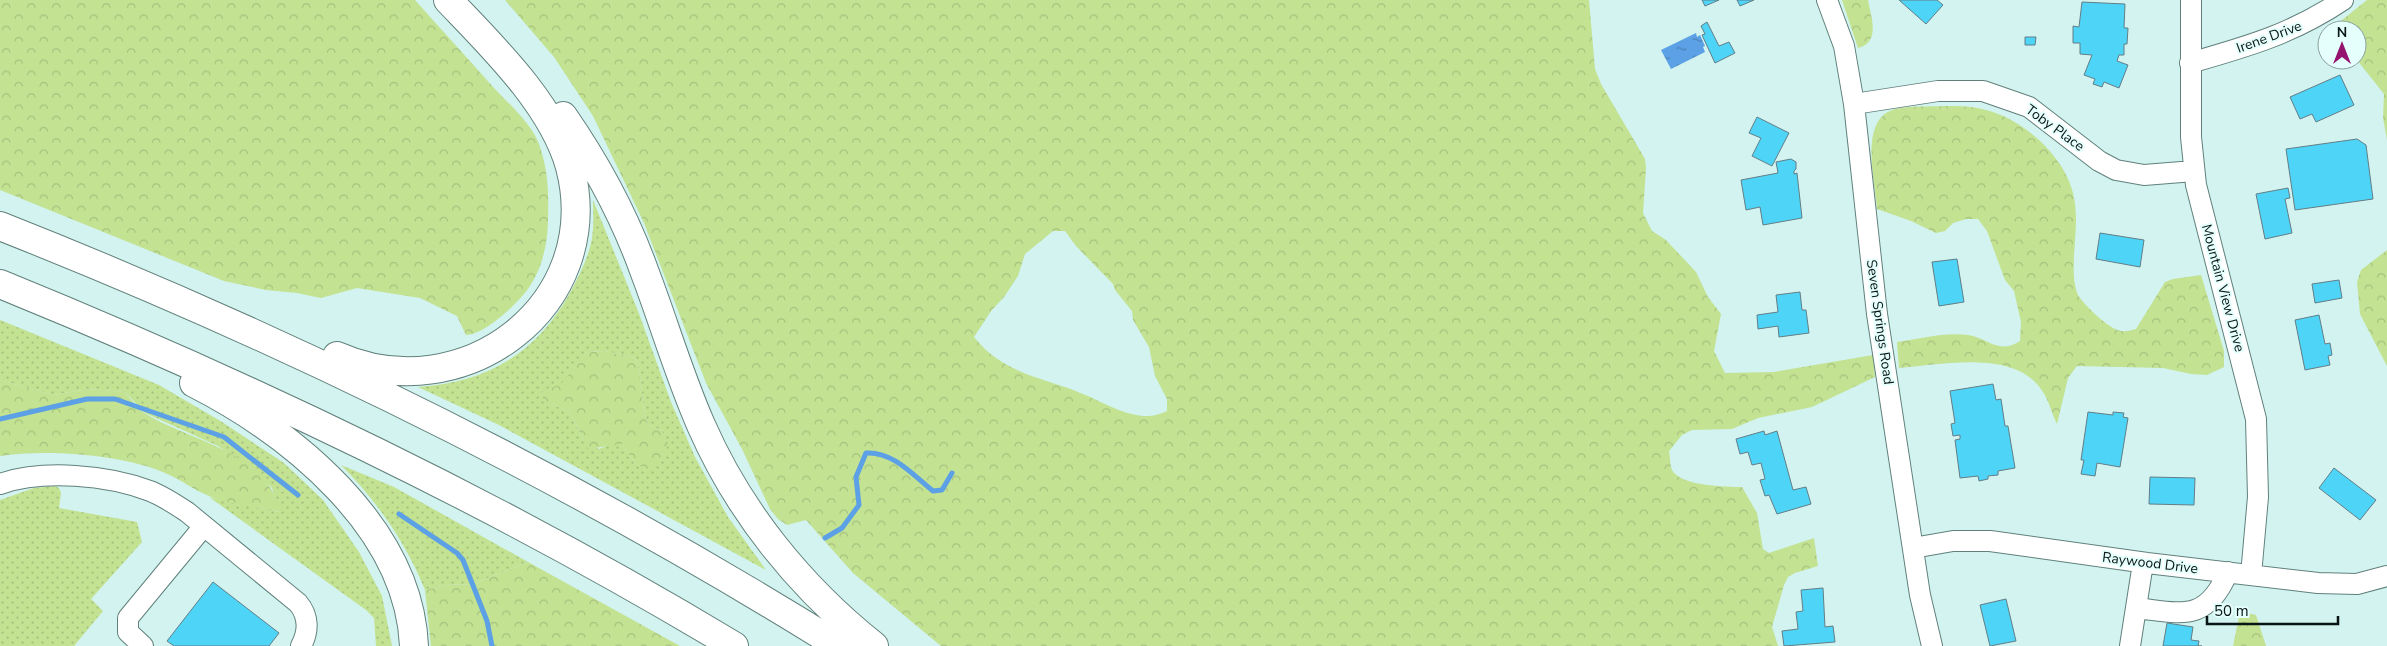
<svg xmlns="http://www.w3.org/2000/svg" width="2387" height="646" font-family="'Nunito Sans',sans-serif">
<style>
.grass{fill:url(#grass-dots);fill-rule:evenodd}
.forest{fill:url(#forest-crowns);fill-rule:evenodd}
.water{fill:url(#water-ripples)}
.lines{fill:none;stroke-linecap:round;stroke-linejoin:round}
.stream{stroke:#5ca0e5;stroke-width:5}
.building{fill:#4ed4f7;stroke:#627e87}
.minor-casing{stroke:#61807c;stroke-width:22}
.highway-casing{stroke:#61807c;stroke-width:30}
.minor{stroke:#fff;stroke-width:20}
.highway{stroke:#fff;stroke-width:28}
.labels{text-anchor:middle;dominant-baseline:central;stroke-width:4;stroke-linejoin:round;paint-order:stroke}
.street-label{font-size:14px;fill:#091514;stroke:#e4fffc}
</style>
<defs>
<pattern id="grass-dots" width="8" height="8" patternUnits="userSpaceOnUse" patternTransform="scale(1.25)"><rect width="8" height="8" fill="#c3e292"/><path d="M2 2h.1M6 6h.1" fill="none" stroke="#a6c17d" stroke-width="1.8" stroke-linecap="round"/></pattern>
<pattern id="forest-crowns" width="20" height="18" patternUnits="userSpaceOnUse" patternTransform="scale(1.25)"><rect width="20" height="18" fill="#c3e292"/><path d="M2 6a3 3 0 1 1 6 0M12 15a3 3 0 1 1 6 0" fill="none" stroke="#a6c17d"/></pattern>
<pattern id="water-ripples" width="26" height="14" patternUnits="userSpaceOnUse" patternTransform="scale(1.25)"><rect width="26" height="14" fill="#5ca0e5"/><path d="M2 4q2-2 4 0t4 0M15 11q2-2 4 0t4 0" fill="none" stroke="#4a81b8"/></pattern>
</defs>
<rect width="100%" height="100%" fill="#d2f3ef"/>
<path class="grass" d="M 593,200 L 638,311 L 671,402 L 695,457 L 728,517 L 766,570 L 499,425 L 418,387 C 488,383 538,352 571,291 C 580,274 589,256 592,238 C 594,225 593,212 593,200 ZM 605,351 L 635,358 C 644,379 640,403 648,425 L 662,431 L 635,464 L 623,444 L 611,444 L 599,449 L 583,440 L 570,412 L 545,401 L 541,393 L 562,384 L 587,352 Z
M 0,320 L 159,385 L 222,422 L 284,463 L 323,500 L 359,552 L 382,596 L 392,646 L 376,646 L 374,618 L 366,610 L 209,497 L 279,512 L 272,488 L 252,470 L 218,446 L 145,413 L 125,392 L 88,389 L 53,395 L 0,380 Z
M 341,465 L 394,487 L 528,562 L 473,584 L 446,585 L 425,590 C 406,543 377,501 341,465 Z
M 55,486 L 59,488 L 61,493 L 59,508 L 137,522 L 142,542 L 91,599 L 103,611 L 74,646 L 0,646 L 0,500 L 34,488 Z"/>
<path class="forest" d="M 0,0 L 415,0 C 441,29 468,59 494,88 C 509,104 531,123 539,144 C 548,169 549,193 548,219 C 548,245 541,274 524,294 C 513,307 484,335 466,335 L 457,316 L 420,298 L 357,288 L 321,298 L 297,293 L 266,290 L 224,281 L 0,190 Z
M 505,0 L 1589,0 L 1595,69 L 1601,84 L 1645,159 L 1646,168 L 1643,213 L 1652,231 L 1666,240 L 1696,272 L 1708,297 L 1721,314 L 1714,351 L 1725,373 L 1774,372 L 1873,355 L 1875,377 L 1812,407 L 1758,418 L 1732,429 L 1692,430 L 1682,435 L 1669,451 C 1670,456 1670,465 1672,470 C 1680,486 1726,487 1742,487 L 1757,513 L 1763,549 L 1769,553 L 1814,538 L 1818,566 L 1795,573 L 1788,577 L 1784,585 L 1772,627 L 1778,646 L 941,646 L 853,573 L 806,520 L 787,525 L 778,519 L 770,509 L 742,449 L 706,383 L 644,223 L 593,116 L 554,57 ZM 1053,231 L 1065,231 L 1076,246 L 1113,284 L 1115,290 L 1132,311 L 1133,320 L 1149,347 L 1155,376 L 1167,399 L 1167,411 C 1162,413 1155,416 1149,416 C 1129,417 1105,404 1088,396 C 1046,377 1005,376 974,337 L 991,311 L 1004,297 L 1018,276 L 1025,254 Z
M 1842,0 L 1868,0 C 1871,17 1881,42 1858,48 Z
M 2367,0 L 2387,0 L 2387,140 L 2383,118 L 2384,94 L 2357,60 L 2357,30 L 2333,30 L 2332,28 Z
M 1945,106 C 1959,106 1973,106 1986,110 C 2023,119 2064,156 2073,193 C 2080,221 2072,249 2074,277 C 2074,282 2076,290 2078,295 C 2084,305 2110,330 2121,331 C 2126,332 2132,330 2136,329 L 2165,282 L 2173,279 L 2201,275 L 2224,351 L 2224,367 L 2207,375 L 2191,374 L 2163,368 L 2077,366 L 2068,378 L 2057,424 C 2052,414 2049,401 2043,392 C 2016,348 1941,365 1899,368 L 1897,342 C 1919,339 1945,332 1968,335 C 1988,338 1999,355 2020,341 L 2021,322 L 2014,291 L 2005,280 L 1987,231 L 1978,219 L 1966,219 L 1953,223 L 1945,231 L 1936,233 L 1911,221 L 1877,209 C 1875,182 1860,124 1890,111 C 1903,105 1930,107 1945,106 Z
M 2387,250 L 2387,366 L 2360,314 L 2357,282 L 2361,270 Z
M 605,351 L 635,358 C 644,379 640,403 648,425 L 662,431 L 668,442 C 665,456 662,463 648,469 L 635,464 L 623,444 C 610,444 600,449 587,448 L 570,412 L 544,401 L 541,393 L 562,383 L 587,352 Z
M 0,380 L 53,395 L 88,389 L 125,392 C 131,399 138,409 146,414 C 190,441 268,452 280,512 C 257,507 230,505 209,496 C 194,490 180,479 165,473 C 122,454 46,449 0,456 Z
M 528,562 L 680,646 L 431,646 L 425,590 L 446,585 L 473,584 Z
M 2240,612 L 2256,615 L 2266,646 L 2233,646 Z"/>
<path class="water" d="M 1696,33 L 1697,37 L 1700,35 L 1705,46 L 1703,47 L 1705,52 L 1671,69 L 1661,50 Z"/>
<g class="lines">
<path class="stream" d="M 0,419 L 87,399 L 115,399 L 224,437 L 298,495
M 399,514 L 457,553 L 463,560 L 487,621 L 492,646
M 825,538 L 842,528 L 859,505 L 856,477 L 866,453 C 893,451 914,476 933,491 L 942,490 L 952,473"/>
</g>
<path class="building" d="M 1702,0 L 1719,0 L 1705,6 Z
M 1737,0 L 1754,0 L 1740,6 Z
M 1899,0 L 1937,0 L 1943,5 L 1926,24 Z
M 2082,2 L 2125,4 L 2124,28 L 2128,28 L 2127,44 L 2124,44 L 2124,55 L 2119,55 L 2117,61 L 2128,65 L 2119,88 L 2104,82 L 2102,87 L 2093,84 L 2095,79 L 2084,75 L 2092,55 L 2080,54 L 2080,43 L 2073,43 L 2073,26 L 2079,27 Z
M 1707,22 L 1719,46 L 1729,42 L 1735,53 L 1715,63 L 1702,35 L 1705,34 L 1701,26 Z
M 2025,37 L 2036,37 L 2035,45 L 2025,45 Z
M 2340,75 L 2354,105 L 2316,122 L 2312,114 L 2300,119 L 2290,97 Z
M 1757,117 L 1789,133 L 1772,166 L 1752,156 L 1761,138 L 1749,133 Z
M 2357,139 L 2366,145 L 2373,199 L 2295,210 L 2286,149 Z
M 1791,159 L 1796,162 L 1796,169 L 1794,171 L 1794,174 L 1797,173 L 1802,218 L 1763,225 L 1760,207 L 1746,210 L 1741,180 L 1778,173 L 1776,162 Z
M 2288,188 L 2290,198 L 2285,199 L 2292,233 L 2265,239 L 2256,194 Z
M 2100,233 L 2144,240 L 2140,267 L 2096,259 Z
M 1957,259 L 1964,302 L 1939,306 L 1932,262 Z
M 2339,280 L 2342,298 L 2315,303 L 2312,284 Z
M 1800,292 L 1802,310 L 1806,310 L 1809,333 L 1779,337 L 1778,326 L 1758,329 L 1757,315 L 1778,312 L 1776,295 Z
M 2319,315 L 2325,344 L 2330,343 L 2332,355 L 2328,356 L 2330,365 L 2305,370 L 2295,320 Z
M 1993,384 L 1996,400 L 2001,399 L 2005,426 L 2008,426 L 2015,468 L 1998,471 L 1998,475 L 1988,476 L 1988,479 L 1979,481 L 1978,476 L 1960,478 L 1955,440 L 1960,439 L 1960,435 L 1953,436 L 1951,424 L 1955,423 L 1950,391 Z
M 2088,412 L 2113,415 L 2113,412 L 2124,413 L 2123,417 L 2128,418 L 2120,467 L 2097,463 L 2095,476 L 2081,474 L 2084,460 L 2081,460 Z
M 1764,431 L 1765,435 L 1777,431 L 1793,490 L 1806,487 L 1811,504 L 1777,514 L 1769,495 L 1765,496 L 1760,480 L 1765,479 L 1761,463 L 1752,465 L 1748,452 L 1740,454 L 1736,439 Z
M 2334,468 L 2376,500 L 2360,520 L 2319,488 Z
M 2150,477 L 2195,478 L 2194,505 L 2149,504 Z
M 213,582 L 279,633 L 269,646 L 174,646 L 167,641 Z
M 1823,588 L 1825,627 L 1833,626 L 1835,642 L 1784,646 L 1782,631 L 1798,629 L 1796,612 L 1803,611 L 1801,590 Z
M 2006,599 L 2016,641 L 1990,646 L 1980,605 Z
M 2167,623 L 2193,627 L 2191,640 L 2199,641 L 2198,646 L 2202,646 L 2163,646 Z"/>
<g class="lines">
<g class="minor-casing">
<path id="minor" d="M 1827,0 L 1844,46 L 1854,104 L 1877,314 L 1920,595 L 1932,646
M 2191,0 L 2191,137 L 2196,185 L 2256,419 L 2258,497 L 2251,575
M 2190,63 C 2249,46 2292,34 2343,0
M 1854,104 L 1938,91 L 1983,91 L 2029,107 L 2099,161 L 2116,170 L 2144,175 L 2194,171
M 0,484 C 43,469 108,475 150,491 C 163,496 175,504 187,512 L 298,603 C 309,616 309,631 301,646
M 1913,548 L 1953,541 L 1990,541 L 2147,563 L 2318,583 L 2357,584 L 2387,576
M 2136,608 C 2182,613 2206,623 2228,572
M 143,646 L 128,632 L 128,618 L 204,526
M 2130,646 L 2143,563"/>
</g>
<g class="highway-casing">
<path id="highway" d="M 563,116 C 597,165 625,217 645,273 C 664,323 679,375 701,425 C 739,512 800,587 874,646
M 0,226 C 291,341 573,480 839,646
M 0,284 C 253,387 500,505 734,646
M 337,356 C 463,412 606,305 570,167 C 553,105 492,46 448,0
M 194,383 C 292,433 409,527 414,646"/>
</g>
<use href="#minor" class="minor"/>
<use href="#highway" class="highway"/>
</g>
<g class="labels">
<g class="street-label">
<text transform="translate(2269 37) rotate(-20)">Irene Drive</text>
<text transform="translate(2055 128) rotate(36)">Toby Place</text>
<text transform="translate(2223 288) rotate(75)">Mountain View Drive</text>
<text transform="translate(1880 322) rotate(82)">Seven Springs Road</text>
<text transform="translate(2150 563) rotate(7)">Raywood Drive</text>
</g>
</g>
<g transform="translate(2342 45)"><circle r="24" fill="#e4fffc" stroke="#8ca19f"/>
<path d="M0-4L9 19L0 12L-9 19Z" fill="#94146f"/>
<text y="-8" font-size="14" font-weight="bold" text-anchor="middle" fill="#091514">N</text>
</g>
<path d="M2207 616v8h131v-8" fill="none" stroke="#091514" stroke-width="2.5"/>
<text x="2214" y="616" font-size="15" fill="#091514" stroke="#e4fffc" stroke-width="4" paint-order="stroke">50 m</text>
</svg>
